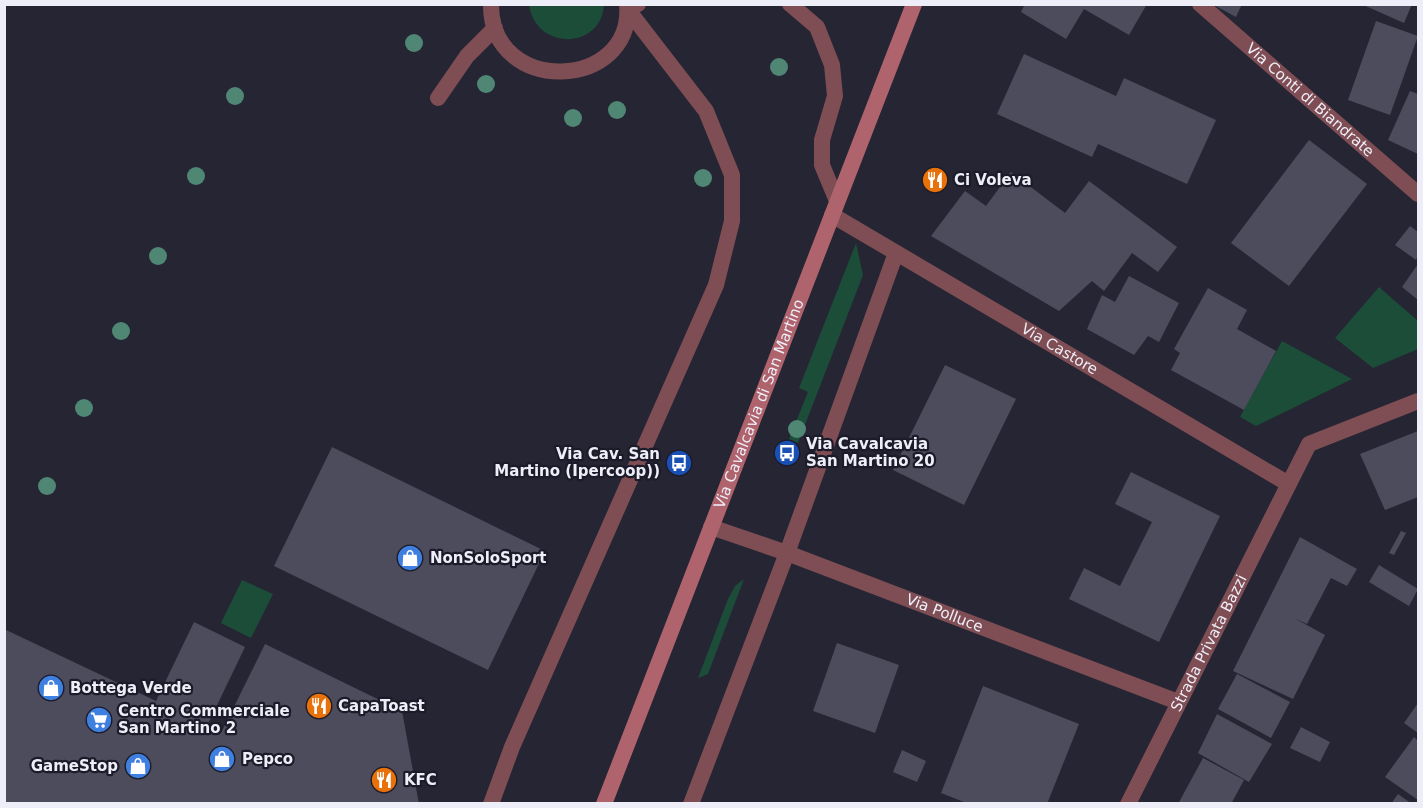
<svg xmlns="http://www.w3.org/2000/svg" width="1423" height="808" font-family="'DejaVu Sans',sans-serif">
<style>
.green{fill:#1c4d39}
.building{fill:#4c4c5c}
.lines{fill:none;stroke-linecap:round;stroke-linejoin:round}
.service{stroke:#7e4e54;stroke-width:16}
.minor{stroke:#7e4e54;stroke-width:16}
.secondary{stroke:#ae636d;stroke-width:16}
.tree{fill:#4f8674}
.labels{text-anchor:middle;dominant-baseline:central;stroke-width:4.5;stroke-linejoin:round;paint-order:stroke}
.street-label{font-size:15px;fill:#eeeef8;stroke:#1c1b29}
.poi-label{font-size:15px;font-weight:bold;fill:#eeeef8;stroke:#1c1b29;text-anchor:start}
</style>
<rect width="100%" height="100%" fill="#252533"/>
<path class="green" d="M 529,5 L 604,5 C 601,50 536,51 529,5 Z
M 856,243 L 863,275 L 798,443 L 789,439 L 808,392 L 799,388 Z
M 1379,287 L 1418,321 L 1418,349 L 1373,368 L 1335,338 Z
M 1282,341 L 1352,379 L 1256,426 L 1240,417 Z
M 744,579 L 708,674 L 698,678 L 728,599 L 735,586 Z
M 242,580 L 273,594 L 251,638 L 221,623 Z"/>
<path class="building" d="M 1025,4 L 1147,4 L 1129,35 L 1084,9 L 1066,39 L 1021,12 Z
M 1212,4 L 1242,4 L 1236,17 Z
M 1361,4 L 1412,4 L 1404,23 Z
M 1376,21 L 1418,36 L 1390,115 L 1348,100 Z
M 1024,54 L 1116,96 L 1124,78 L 1216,120 L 1187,184 L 1098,144 L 1092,157 L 997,114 Z
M 1410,91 L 1418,94 L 1418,154 L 1388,140 Z
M 1309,140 L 1367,184 L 1289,286 L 1231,243 Z
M 1011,172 L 1065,213 L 1089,181 L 1177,247 L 1158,272 L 1132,253 L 1104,291 L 1092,281 L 1059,311 L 931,236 L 965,191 L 986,206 Z
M 1410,226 L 1418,232 L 1418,256 L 1416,260 L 1395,245 Z
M 1418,264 L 1418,300 L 1402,287 Z
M 1129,276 L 1179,303 L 1159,342 L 1148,336 L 1134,355 L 1087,329 L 1102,295 L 1115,302 Z
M 1208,288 L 1247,310 L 1237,329 L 1276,351 L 1244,410 L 1171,370 L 1180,353 L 1174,349 Z
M 945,365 L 1016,399 L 964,505 L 893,470 Z
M 1418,431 L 1418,497 L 1385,510 L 1360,454 Z
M 332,447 L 545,551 L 488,670 L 274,566 Z
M 1131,472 L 1220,516 L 1159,642 L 1069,599 L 1084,568 L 1120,586 L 1152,522 L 1115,504 Z
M 1401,531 L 1406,533 L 1394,555 L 1389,553 Z
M 1300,537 L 1357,569 L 1347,586 L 1331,578 L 1307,624 L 1294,618 L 1325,635 L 1293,699 L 1233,671 Z
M 1379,565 L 1418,589 L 1409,606 L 1369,582 Z
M 194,622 L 245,647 L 207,726 L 221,733 L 265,644 L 402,711 L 419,804 L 4,804 L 4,629 L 156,701 Z
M 837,643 L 899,665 L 875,733 L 813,711 Z
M 1237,674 L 1290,702 L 1271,738 L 1218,709 Z
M 983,686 L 1079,724 L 1047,804 L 969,804 L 941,793 Z
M 1418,703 L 1418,733 L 1404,723 Z
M 1217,714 L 1272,744 L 1249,782 L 1198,753 Z
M 1301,727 L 1330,742 L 1320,762 L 1290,748 Z
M 1414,737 L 1418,741 L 1418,800 L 1385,777 Z
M 902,750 L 926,761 L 917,782 L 893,772 Z
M 1203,758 L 1244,780 L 1231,804 L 1178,804 Z
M 1398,794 L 1412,804 L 1391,804 Z"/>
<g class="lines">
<path class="service" d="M 491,4 C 490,97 635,91 627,4
M 790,4 L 817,27 L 832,65 L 835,96 L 822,140 L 822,165 L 837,201
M 438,98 L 467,56 L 495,28
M 787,553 L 896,253
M 491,804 L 512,747 L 716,285 L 732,221 L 732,175 L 706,111 L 628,10 L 638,4"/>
<g class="minor">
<path id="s1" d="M 1200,4 L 1418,194"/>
<path id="s2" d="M 832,215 L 1287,483"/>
<path id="s3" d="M 711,527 L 787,553 L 1178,702"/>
<path d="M 691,804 L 787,553"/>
<path id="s4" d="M 1128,804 L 1309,444 L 1418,401"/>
</g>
<path class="secondary" id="s5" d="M 604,804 L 914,4"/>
</g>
<g class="tree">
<circle cx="414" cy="43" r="9"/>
<circle cx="779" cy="67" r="9"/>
<circle cx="486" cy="84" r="9"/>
<circle cx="235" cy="96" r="9"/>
<circle cx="617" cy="110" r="9"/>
<circle cx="573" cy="118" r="9"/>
<circle cx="196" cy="176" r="9"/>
<circle cx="703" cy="178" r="9"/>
<circle cx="158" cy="256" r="9"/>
<circle cx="121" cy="331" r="9"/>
<circle cx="84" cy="408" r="9"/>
<circle cx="797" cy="429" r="9"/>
<circle cx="47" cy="486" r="9"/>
</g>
<defs>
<g id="restaurant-disc" transform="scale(1.35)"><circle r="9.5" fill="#e8710a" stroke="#1c1b29"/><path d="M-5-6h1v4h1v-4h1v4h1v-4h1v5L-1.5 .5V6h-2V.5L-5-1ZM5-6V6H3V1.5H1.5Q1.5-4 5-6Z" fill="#fff"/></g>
<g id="bus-disc" transform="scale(1.35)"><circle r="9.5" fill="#1a4fb4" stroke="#1c1b29"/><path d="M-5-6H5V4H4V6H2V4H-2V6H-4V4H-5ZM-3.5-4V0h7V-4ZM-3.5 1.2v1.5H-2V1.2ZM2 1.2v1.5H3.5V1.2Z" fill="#fff"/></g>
<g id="shop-disc" transform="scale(1.35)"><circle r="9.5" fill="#3f7fe0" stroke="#1c1b29"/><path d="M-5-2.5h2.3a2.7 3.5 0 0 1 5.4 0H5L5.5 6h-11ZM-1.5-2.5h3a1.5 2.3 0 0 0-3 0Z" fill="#fff"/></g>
<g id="supermarket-disc" transform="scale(1.35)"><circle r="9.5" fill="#3f7fe0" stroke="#1c1b29"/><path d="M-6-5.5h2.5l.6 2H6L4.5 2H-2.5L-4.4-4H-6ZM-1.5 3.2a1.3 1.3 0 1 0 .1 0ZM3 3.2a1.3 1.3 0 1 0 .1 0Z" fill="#fff"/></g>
</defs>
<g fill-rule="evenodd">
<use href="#restaurant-disc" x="935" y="180"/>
<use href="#bus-disc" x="787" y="453"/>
<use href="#bus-disc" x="679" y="463"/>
<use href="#shop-disc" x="410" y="558"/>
<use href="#shop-disc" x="51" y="688"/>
<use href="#restaurant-disc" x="319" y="706"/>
<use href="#supermarket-disc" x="99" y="720"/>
<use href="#shop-disc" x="222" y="759"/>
<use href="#shop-disc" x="138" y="766"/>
<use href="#restaurant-disc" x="384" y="780"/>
</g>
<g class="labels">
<g class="street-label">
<text stroke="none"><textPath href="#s1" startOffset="146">Via Conti di Biandrate</textPath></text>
<text stroke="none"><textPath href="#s2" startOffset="264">Via Castore</textPath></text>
<text stroke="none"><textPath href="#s5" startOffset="429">Via Cavalcavia di San Martino</textPath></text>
<text stroke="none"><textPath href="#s3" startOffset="249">Via Polluce</textPath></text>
<text stroke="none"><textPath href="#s4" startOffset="180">Strada Privata Bazzi</textPath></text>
</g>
<g class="poi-label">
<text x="954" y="180">Ci Voleva</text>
<text x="806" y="444">Via Cavalcavia<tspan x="806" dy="17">San Martino 20</tspan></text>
<text x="660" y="454" text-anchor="end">Via Cav. San<tspan x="660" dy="17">Martino (Ipercoop))</tspan></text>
<text x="430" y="558">NonSoloSport</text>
<text x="70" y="688">Bottega Verde</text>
<text x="338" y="706">CapaToast</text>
<text x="118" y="711">Centro Commerciale<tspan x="118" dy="17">San Martino 2</tspan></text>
<text x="242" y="759">Pepco</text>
<text x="118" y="766" text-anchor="end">GameStop</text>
<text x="404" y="780">KFC</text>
</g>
</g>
<rect width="1423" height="808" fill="none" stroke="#eeeef8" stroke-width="12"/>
</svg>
